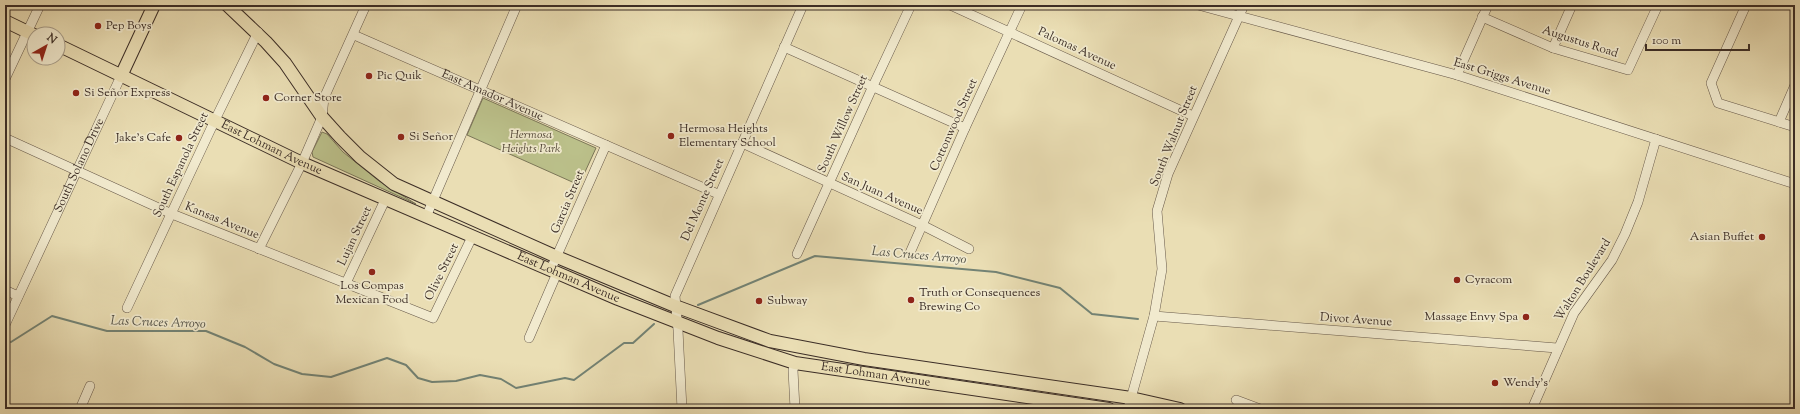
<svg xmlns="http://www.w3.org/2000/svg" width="1800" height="414" font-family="'Sorts Mill Goudy',serif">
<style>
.green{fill:#bbc08a;stroke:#7b7658}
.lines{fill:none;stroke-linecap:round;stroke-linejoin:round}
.stream{stroke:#738375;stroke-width:2}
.minor-casing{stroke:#67594a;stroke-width:10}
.major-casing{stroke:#3b2d26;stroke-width:14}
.minor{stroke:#f1eace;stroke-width:9}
.major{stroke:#eadeb4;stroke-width:12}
.poi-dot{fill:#8f2418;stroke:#f1eace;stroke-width:1.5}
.labels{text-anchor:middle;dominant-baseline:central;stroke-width:3.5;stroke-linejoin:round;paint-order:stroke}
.poi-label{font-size:12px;fill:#3b2d26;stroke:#f1eace;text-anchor:start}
.street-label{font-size:12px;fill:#3b2d26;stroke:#f1eace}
.park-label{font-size:12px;font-style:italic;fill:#554a3a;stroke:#f1eace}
.water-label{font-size:13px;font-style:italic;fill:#525147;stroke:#f1eace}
</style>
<rect width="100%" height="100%" fill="#eadeb4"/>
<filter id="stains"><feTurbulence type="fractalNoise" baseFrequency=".005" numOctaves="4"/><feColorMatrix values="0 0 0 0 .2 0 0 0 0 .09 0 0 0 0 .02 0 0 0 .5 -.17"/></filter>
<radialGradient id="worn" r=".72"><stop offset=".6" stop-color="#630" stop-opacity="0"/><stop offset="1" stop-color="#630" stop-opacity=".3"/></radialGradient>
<path class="green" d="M 483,98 L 596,148 L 579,185 L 467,135 Z
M 322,132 L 327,134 L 343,152 L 379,181 L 416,204 L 313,157 L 312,152 Z"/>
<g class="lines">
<path class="stream" d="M 698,305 L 815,256 L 996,272 L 1060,288 L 1092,314 L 1138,319
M 11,342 L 52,316 L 107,331 L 206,331 L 245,347 L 274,364 L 302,374 L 331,377 L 387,358 L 406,365 L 418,378 L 432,382 L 456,381 L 480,375 L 501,379 L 516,388 L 565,378 L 574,380 L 624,343 L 633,343 L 654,324"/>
<g class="minor-casing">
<g id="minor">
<path d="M 950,5 L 1193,116"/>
<path d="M 1198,5 L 1457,75 L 1795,184"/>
<path d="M 1746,5 L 1711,83 L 1718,103 L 1795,127"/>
<path d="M 1482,17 L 1553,48 L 1628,70 L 1658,5"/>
<path id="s1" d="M 354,35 L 718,194"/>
<path d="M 784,47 L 965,128"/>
<path d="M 1553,48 L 1572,5"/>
<path d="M 1457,75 L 1488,5"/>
<path d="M 5,79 L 40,5"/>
<path d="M 1779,122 L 1795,85"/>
<path d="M 5,138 L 172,214 L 433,318 L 472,237"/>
<path d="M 742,143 L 922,225 L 969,249"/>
<path d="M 426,217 L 517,5"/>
<path d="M 259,249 L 302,163 L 322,117 L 324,98 L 366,5"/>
<path d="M 797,254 L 873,86 L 911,5"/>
<path d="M 909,255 L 965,128 L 1022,5"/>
<path d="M 551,269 L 606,145"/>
<path d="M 346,283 L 385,200"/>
<path d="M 5,290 L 18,296"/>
<path d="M 127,308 L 215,120 L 258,32"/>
<path d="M 1154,316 L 1557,348"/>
<path id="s2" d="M 5,325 L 121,76"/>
<path d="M 529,338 L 557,273"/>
<path d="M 795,363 L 793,370 L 795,409"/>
<path d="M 1236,400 L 1260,409"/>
<path d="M 80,409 L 90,386"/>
<path d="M 682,409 L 678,330 L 675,296 L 803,5"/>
<path d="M 1128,409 L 1154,316 L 1162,269 L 1157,211 L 1168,174 L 1244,5"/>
<path d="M 1532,409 L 1574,313 L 1612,260 L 1625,234 L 1638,202 L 1656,139"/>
</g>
</g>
<g class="major-casing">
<g id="major">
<path d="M 227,5 L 266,42 L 285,63 L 322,117 L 340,137 L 360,157 L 394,184 L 557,257 L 675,306 L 770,341 L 864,359 L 1131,398 L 1180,409"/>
<path d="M 5,21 L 34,35"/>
<path id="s3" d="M 58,45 L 302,163 L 618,299 L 718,338 L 795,363 L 1109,409"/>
<path d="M 121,76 L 154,5"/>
</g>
</g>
<use href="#minor" class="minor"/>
<use href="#major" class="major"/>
</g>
<g class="poi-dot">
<circle cx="98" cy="26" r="4"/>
<circle cx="369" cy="76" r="4"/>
<circle cx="76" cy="93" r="4"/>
<circle cx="266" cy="98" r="4"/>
<circle cx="671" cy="136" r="4"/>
<circle cx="401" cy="137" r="4"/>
<circle cx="179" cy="138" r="4"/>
<circle cx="1762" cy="237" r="4"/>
<circle cx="372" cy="272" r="4"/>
<circle cx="1457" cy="280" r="4"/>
<circle cx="911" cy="300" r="4"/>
<circle cx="759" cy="301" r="4"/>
<circle cx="1526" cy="317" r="4"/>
<circle cx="1495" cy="383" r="4"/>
</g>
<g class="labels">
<g class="poi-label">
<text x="106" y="26">Pep Boys</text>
<text x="377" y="76">Pic Quik</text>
<text x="84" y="93">Si Señor Express</text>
<text x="274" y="98">Corner Store</text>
<text x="679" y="129">Hermosa Heights<tspan x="679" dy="14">Elementary School</tspan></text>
<text x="409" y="137">Si Señor</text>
<text x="171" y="138" text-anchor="end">Jake's Cafe</text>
<text x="1754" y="237" text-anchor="end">Asian Buffet</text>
<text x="1465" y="280">Cyracom</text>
<text x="372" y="286" text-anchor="middle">Los Compas<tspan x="372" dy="14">Mexican Food</tspan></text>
<text x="919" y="293">Truth or Consequences<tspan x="919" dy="14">Brewing Co</tspan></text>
<text x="767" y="301">Subway</text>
<text x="1518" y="317" text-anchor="end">Massage Envy Spa</text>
<text x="1503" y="383">Wendy's</text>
</g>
<g class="street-label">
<text transform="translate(1580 42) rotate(18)">Augustus Road</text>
<text transform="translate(1077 49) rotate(25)">Palomas Avenue</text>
<text transform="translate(1502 77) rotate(17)">East Griggs Avenue</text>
<text stroke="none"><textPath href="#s1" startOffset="151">East Amador Avenue</textPath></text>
<text transform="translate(843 124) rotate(-66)">South Willow Street</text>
<text transform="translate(954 125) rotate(-66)">Cottonwood Street</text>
<text transform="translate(1174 136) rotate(-68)">South Walnut Street</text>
<text stroke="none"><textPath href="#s3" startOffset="237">East Lohman Avenue</textPath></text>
<text stroke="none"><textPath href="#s2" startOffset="176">South Solano Drive</textPath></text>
<text transform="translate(181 165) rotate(-65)">South Espanola Street</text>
<text transform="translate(882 194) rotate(24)">San Juan Avenue</text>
<text transform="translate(703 200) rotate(-66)">Del Monte Street</text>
<text transform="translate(568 202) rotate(-67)">Garcia Street</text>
<text transform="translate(222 221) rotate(22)">Kansas Avenue</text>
<text transform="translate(355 236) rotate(-65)">Lujan Street</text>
<text transform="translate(442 272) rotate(-64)">Olive Street</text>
<text stroke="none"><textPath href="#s3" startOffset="561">East Lohman Avenue</textPath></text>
<text transform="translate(1583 280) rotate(-58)">Walton Boulevard</text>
<text transform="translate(1356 320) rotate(4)">Divot Avenue</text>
<text stroke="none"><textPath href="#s3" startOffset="885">East Lohman Avenue</textPath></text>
</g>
<g class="park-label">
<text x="531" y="135">Hermosa<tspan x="531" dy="14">Heights Park</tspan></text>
</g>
<g class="water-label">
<text transform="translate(919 256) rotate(5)">Las Cruces Arroyo</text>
<text transform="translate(158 323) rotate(2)">Las Cruces Arroyo</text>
</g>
</g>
<rect width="1800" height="414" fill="none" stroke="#eadeb4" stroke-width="20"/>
<rect x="6" y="6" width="1788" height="402" fill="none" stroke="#3b2d26" stroke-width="2"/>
<rect x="10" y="10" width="1780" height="394" fill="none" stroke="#3b2d26"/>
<g transform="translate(46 46) rotate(39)"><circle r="19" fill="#f1eace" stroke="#a89e8b"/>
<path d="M0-3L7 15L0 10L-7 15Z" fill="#8f2418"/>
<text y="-6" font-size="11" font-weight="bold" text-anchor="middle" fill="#3b2d26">N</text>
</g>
<path d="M1646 44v6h103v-6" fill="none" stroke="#3b2d26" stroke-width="2"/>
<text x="1652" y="44" font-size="12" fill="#3b2d26" stroke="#f1eace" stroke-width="3" paint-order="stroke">100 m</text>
<rect width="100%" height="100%" filter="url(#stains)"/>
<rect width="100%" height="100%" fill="url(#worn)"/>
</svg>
